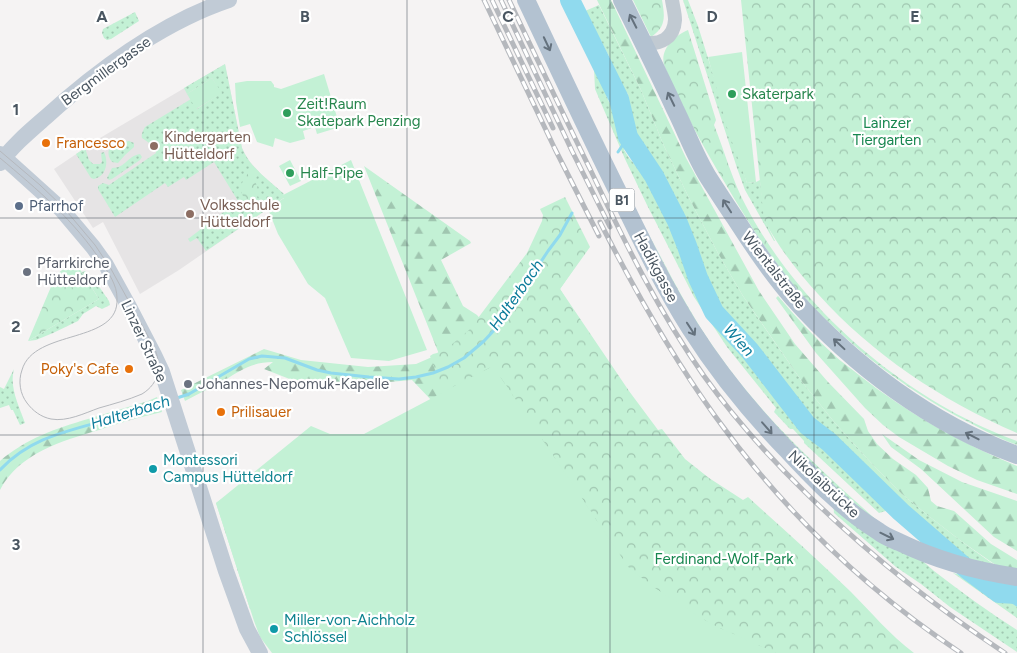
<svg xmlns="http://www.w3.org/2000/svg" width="1017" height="653" font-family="Figtree,sans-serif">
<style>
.education{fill:#e6e4e5}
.grass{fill:url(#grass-dots)}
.forest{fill:url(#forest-firs)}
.park{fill:url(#park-crowns)}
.garden{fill:#c3f1d5}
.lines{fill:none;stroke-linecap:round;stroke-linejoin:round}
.stream{stroke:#90daee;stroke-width:3}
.river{stroke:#90daee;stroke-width:20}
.tertiary{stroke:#c1cad2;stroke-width:14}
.secondary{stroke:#c1cbd6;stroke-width:16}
.primary{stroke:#b3c2d1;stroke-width:18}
.tram{stroke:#b5b8bd;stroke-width:1}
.rail-casing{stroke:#b5b8bd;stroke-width:5}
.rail{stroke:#fff;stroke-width:3;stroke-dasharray:9;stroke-linecap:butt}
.oneway{stroke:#64717d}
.grid{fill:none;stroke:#4a5661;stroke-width:1;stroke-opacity:0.55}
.leisure-dot{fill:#2e9e5b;stroke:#fff;stroke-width:2}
.food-dot{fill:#e8710a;stroke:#fff;stroke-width:2}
.education-dot{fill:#8d6e63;stroke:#fff;stroke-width:2}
.service-dot{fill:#5c6f8a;stroke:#fff;stroke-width:2}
.worship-dot{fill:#6b7280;stroke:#fff;stroke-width:2}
.culture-dot{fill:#0f9aa8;stroke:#fff;stroke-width:2}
.labels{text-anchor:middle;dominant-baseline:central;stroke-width:4.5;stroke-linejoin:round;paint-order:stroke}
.shield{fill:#fff;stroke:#808990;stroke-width:1}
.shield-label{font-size:14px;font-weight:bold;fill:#4a5661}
.street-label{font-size:15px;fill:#4a5661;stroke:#fff}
.leisure-label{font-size:15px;fill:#27864d;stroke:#fff;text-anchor:start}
.park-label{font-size:15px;fill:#17864f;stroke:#fff}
.education-label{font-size:15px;fill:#785e54;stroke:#fff;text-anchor:start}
.food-label{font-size:15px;fill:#c56008;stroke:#fff;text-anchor:start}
.service-label{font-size:15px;fill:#4e5e75;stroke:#fff;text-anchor:start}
.worship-label{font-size:15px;fill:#5b616d;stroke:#fff;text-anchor:start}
.culture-label{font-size:15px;fill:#0d838f;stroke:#fff;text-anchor:start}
.water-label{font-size:16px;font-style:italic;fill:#0c7c9b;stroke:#fff}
.grid-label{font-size:16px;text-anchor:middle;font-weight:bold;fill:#4a5661;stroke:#fff;stroke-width:4.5;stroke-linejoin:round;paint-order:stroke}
</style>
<defs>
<pattern id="grass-dots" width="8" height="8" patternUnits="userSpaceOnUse" patternTransform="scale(1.25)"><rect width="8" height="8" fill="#c3f1d5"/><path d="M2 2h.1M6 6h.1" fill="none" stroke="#a0c6b0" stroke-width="1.8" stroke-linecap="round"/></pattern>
<pattern id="forest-firs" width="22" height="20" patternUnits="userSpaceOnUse" patternTransform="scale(1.25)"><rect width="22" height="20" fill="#c3f1d5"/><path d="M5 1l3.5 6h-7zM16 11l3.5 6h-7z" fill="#a0c6b0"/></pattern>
<pattern id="park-crowns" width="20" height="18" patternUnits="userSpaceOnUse" patternTransform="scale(1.25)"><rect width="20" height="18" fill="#c3f1d5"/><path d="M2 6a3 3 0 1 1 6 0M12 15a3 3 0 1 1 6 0" fill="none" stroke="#a0c6b0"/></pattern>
</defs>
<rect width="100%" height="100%" fill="#f5f3f3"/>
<path class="education" d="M 225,64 L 242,148 L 245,154 L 250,162 L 262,175 L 284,194 L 283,195 L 285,197 L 179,270 L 140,294 L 103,222 L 93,228 L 54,169 L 100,138 Z"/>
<path class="grass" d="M 683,0 L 688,0 L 698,26 L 747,183 L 756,182 L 760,180 L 765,221 L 775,241 L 774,241 L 745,190 L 737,168 Z
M 599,5 L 641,90 L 664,146 L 690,200 L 719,255 L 743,296 L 767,331 L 803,383 L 835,423 L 874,466 L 902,494 L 930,517 L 961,541 L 1000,569 L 963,560 L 810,420 L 741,330 L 724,317 L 716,308 L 698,267 L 701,259 L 683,216 L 661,177 L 639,145 L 632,129 L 628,94 L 619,85 L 613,72 L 610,58 L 585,11 Z
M 135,12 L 139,21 L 111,39 L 107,40 L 104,38 L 102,33 L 103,29 Z
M 225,64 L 242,148 C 250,168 269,180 284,194 L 283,195 L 285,197 L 206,251 L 197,238 L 190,242 L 188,239 L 238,201 L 214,162 L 186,180 L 184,177 L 168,187 L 165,183 L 115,217 L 98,189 L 98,186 L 103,183 L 109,185 L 156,153 L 155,147 L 142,138 C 141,134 143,131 145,127 L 191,99 L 197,109 L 221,93 L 212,78 L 187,94 L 184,88 Z
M 594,69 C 597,73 600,76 602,80 C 606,91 606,103 616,110 L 617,125 L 627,141 L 624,150 L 629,158 L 648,179 L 691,265 L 687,273 L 706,310 L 731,335 L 747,355 L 749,361 L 756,367 L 772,386 L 772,393 L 794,420 L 807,434 L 816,440 L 822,443 L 825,449 L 889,510 L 879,513 L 804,443 L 804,441 L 793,429 L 790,429 L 774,412 L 776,408 L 727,347 L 694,297 L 647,205 L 625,159 L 595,89 Z
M 129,141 L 134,143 L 134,147 L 125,155 L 118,163 L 112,162 C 101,147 118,142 129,141 Z
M 85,148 L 89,160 L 93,164 L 100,164 L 102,162 L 101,153 L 104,152 C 109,162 106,177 94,179 L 91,178 L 76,154 Z
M 140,154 L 142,157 L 140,160 L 112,179 L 109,180 L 107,178 L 112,168 C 126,168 127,156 140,154 Z
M 638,214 C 663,260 686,309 717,352 C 760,414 816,466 872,516 C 893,534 913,553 934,571 C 961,592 989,612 1017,630 L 1017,652 L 950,607 L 921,584 L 896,567 L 834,513 L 832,487 L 752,402 L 691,317 Z
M 85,271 L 95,287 L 98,285 L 109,301 L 110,305 L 102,309 L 96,306 L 83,314 L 78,321 L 53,333 L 36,340 L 28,341 L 99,299 L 82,272 Z
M 14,369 C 9,387 19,406 25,423 L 20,425 L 13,410 L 11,410 L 9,405 L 0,408 L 0,387 L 4,389 Z
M 953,573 L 990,582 L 1017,585 L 1017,618 Z"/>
<path class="forest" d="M 597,0 L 611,0 L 686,158 L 759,291 L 795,344 L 828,382 L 864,419 L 868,431 L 877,444 L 893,459 L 916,475 L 928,488 L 931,501 L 937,506 L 954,511 L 991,544 L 1017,560 L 1017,571 L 1000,568 L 961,541 L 930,517 L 902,494 L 874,466 L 835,423 L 803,383 L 743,296 L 719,255 L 690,200 L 664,146 L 641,90 Z
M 364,166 L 470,241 L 471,243 L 441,260 L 463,306 L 477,315 L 483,322 L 575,267 L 560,289 L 777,653 L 717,653 L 250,609 L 216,503 L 314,433 L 369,439 L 433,402 L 412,380 L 367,384 L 305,385 L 264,369 L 273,362 C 253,362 241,370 225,380 C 212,387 198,394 185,401 L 181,390 L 264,349 L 301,360 L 368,367 L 416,364 L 439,354 Z
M 778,296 C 795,316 813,336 833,354 C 841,362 851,368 859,375 C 907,413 961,443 1017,466 L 1017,494 L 977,480 L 948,466 L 899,437 L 883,425 L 865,408 L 816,353 L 776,298 Z
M 157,397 L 162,412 C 140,417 119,423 99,430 C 62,441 19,453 0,490 L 0,461 C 27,438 55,429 88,419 C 108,413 128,407 148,401 Z
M 882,434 L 919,460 L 962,482 L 1017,501 L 1017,551 L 994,537 L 921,469 L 891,447 Z"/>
<path class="park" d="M 633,0 L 662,0 C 665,17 666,27 651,37 Z
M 741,0 L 1017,0 L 1017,433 C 941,400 873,355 818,294 C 797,271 779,248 764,220 Z
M 688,30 L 716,120 L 714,125 C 725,152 732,180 746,206 C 800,310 907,401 1017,441 L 1017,445 C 1003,440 989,433 976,426 C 911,394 853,350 804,297 C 773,263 748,222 725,183 C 702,145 681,106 664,65 C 660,49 674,36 688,30 Z
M 253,166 L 259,172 L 255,180 L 258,190 L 257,197 L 261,205 L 252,210 C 236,187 238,188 253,166 Z
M 565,197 L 590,247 L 560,289 L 629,391 L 658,430 L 662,429 L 685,459 L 709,478 L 743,500 L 748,497 C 782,528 817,559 850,591 C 871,612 890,635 914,653 L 776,653 L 711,624 L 653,587 L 628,567 L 493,366 L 449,389 L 444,387 L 440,384 L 430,356 L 433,354 L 437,353 L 451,345 L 469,330 L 527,253 L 542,221 L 543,215 L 540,209 Z
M 74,260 L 99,299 L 28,341 L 56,275 Z"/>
<path class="garden" d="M 742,52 L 756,182 L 747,183 L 728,131 L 708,57 Z
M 324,74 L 340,127 L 317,134 L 315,127 L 303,131 L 305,139 L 290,143 L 275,138 L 273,147 L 257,142 L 250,124 L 240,127 L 236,102 L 235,83 L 247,81 L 271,81 L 274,85 L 274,87 L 281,89 Z
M 212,78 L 222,93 L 196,109 L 187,94 Z
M 290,160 L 301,181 L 290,186 L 279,166 Z
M 351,160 L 427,350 L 389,361 L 351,358 L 325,298 L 308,284 L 278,234 L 268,209 L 284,198 L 283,195 Z
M 493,366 L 628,567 L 653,587 L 711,624 L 776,653 L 272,653 L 260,637 L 254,621 L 216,503 L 311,426 L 330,434 L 364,434 Z"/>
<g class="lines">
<path class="stream" d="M 618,152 L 628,137
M 177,398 L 189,394 L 249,359 L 262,356 L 285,358 L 317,370 L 331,373 L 369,377 L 399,379 L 416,377 L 433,373 L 448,367 L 464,358 L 484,341 L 499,325 L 548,251 L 560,235 L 572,213
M 0,470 C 27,441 59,433 96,423 C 119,416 143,410 166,402
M 999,593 L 1017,605"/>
<path class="river" d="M 570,0 L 619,99 L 628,137 L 654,176 L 677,221 L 687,246 L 698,278 L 714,312 L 750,351 L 807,425 L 829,442 L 901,512 L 968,570 L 999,593 L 1017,594"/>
<path class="tertiary" d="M 643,42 C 660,46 674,38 675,20 C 675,13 673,7 672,0"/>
<path class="secondary" d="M 0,154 L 61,209 L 93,247 L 106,265 L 128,305 L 154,355 L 162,372 L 226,571 L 247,629 L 260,653
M 0,163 C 13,145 30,131 46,117 C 99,69 161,23 229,0"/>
<path class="primary" d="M 526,0 C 557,65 587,130 619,194 C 641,239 663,285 690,328 C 718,372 752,414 789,452 C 816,481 844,510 878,531 C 884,536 892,539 899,542 C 936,560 976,571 1017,577
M 622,0 C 640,36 658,72 675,109 C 686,131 695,156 708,177 C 717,191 726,205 735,218 C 753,246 771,273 793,298 C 854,366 931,424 1017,455"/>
<path class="tram" d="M 0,151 L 40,185 L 63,207 L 95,245 L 111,269 L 154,347 C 162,365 160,383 142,394 C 128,400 113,404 99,408 C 85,413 67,422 51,419 C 41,417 33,411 27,403 C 20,394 18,381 22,370 C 34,328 120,345 117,298 C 117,285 109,274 102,263 C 76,222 37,189 0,158"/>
<g class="rail-casing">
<path id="rail" d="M 484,0 L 555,149 L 599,236
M 492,0 L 553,128
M 501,0 L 572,151 L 610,227
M 509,0 C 536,57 563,114 591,171 C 624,241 659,312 704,376 C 734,418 769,457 806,493 C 867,553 934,606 1005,653
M 600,222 C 634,289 671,355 715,416 C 782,509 866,590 961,653"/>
</g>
<use href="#rail" class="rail"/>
</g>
<defs><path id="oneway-shaft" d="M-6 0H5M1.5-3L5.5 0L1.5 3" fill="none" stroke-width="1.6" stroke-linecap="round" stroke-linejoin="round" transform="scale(1.25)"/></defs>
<g class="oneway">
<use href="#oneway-shaft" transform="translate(633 21) rotate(-117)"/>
<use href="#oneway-shaft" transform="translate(547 44) rotate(65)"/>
<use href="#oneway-shaft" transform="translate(671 99) rotate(-116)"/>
<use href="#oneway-shaft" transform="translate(727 206) rotate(-123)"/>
<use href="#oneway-shaft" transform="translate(691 329) rotate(57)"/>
<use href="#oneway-shaft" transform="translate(839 344) rotate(-137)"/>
<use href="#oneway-shaft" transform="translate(767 428) rotate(49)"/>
<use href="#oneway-shaft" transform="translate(972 436) rotate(-153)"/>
<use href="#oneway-shaft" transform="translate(887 536) rotate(26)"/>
</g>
<path class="grid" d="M 203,0 L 203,653M 407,0 L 407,653M 610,0 L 610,653M 814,0 L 814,653M 0,218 L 1017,218M 0,435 L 1017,435"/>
<g class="leisure-dot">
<circle cx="732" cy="94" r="5"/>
<circle cx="287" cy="113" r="5"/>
<circle cx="290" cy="173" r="5"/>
</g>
<g class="food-dot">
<circle cx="46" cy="143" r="5"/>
<circle cx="129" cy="369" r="5"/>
<circle cx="221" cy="412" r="5"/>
</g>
<g class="education-dot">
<circle cx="154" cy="146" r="5"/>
<circle cx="190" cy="214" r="5"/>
</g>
<circle class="service-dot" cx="19" cy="206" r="5"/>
<g class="worship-dot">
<circle cx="27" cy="272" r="5"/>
<circle cx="188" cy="384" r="5"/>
</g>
<g class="culture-dot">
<circle cx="153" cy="469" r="5"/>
<circle cx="274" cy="629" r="5"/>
</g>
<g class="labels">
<rect class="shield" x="609.5" y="188.5" width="25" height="23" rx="4"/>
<g class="shield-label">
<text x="622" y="200">B1</text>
</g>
<g class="street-label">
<text transform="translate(106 71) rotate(-36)">Bergmillergasse</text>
<text transform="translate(656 267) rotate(62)">Hadikgasse</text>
<text transform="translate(774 270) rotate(52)">Wientalstraße</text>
<text transform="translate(144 341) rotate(65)">Linzer Straße</text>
<text transform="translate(824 484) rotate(43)">Nikolaibrücke</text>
</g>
<g class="leisure-label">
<text x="742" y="94">Skaterpark</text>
<text x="297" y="104">Zeit!Raum<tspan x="297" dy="17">Skatepark Penzing</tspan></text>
<text x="300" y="173">Half-Pipe</text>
</g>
<g class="park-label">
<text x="887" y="123">Lainzer<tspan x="887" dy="17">Tiergarten</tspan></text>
<text x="724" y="559">Ferdinand-Wolf-Park</text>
</g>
<g class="education-label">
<text x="164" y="137">Kindergarten<tspan x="164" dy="17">Hütteldorf</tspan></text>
<text x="200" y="205">Volksschule<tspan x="200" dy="17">Hütteldorf</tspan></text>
</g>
<g class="food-label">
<text x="56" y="143">Francesco</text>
<text x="119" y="369" text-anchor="end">Poky's Cafe</text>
<text x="231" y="412">Prilisauer</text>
</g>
<g class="service-label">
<text x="29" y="206">Pfarrhof</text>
</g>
<g class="worship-label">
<text x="37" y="263">Pfarrkirche<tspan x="37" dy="17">Hütteldorf</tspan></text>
<text x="198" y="384">Johannes-Nepomuk-Kapelle</text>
</g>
<g class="culture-label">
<text x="163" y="460">Montessori<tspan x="163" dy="17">Campus Hütteldorf</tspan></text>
<text x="284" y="620">Miller-von-Aichholz<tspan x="284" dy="17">Schlössel</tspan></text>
</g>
<g class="water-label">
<text transform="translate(516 295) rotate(-55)">Halterbach</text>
<text transform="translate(739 340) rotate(48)">Wien</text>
<text transform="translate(130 412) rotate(-17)">Halterbach</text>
</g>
</g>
<g class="grid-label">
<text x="102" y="22">A</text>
<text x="305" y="22">B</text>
<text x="508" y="22">C</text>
<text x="712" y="22">D</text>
<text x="915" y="22">E</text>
<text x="16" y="115">1</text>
<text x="16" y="332">2</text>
<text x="16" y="550">3</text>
</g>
</svg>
